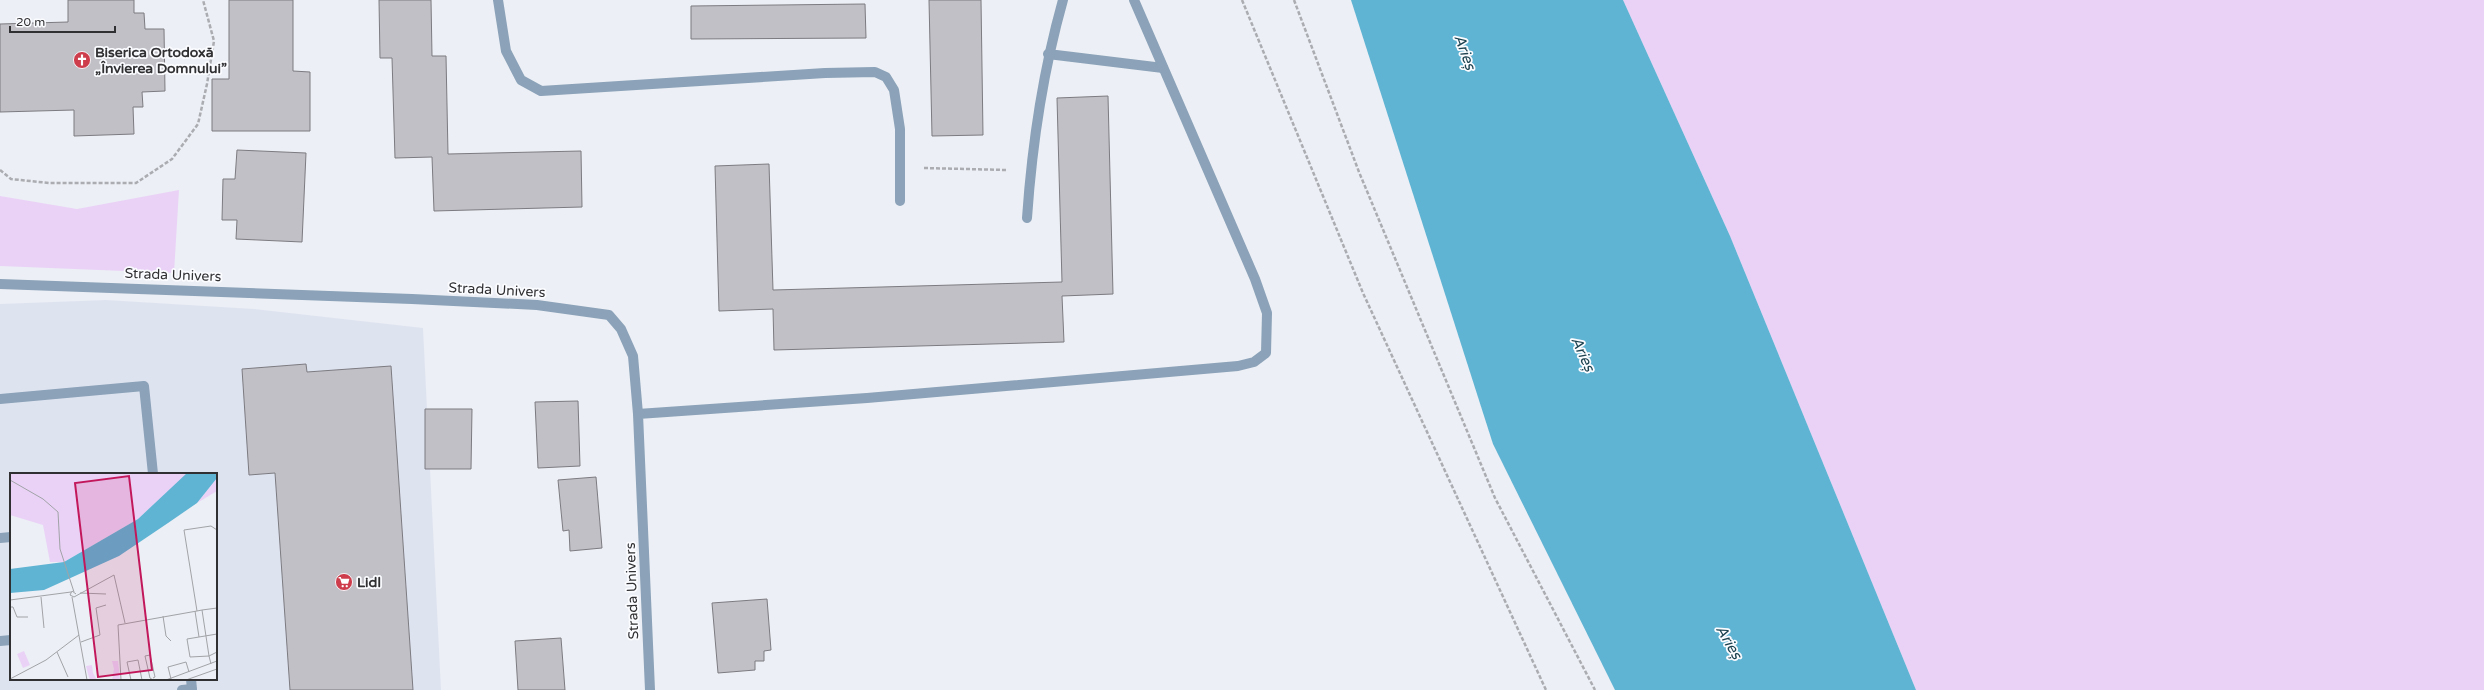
<svg xmlns="http://www.w3.org/2000/svg" width="2484" height="690" font-family="'Varela Round',sans-serif">
<style>
.built{fill:#dee3f0;fill-rule:evenodd}
.green{fill:#ead2f7}
.water{fill:#5fb3d3}
.building{fill:#c0c0c6;stroke:#7c7b81}
.lines{fill:none;stroke-linecap:round;stroke-linejoin:round}
.path{stroke:#aaacb1;stroke-width:2.5;stroke-dasharray:4 2;stroke-linecap:butt}
.lane{stroke:#8ba2b8;stroke-width:10}
.street{stroke:#8ba2b8;stroke-width:10}
.labels{text-anchor:middle;dominant-baseline:central;stroke-width:3.5;stroke-linejoin:round;paint-order:stroke}
.poi-label{font-size:14px;font-weight:bold;fill:#303033;stroke:#fbfcff;text-anchor:start}
.street-label{font-size:14px;fill:#303033;stroke:#fbfcff}
.water-label{font-size:15px;font-style:italic;fill:#1d4351;stroke:#fbfcff}
.inset-road{fill:none;stroke:#a1a3a7;stroke-width:1}
.view{fill:#c2185b;fill-opacity:0.15;stroke:#c2185b;stroke-width:2}
.inset-edge{fill:none;stroke:#303033;stroke-width:2}
</style>
<rect width="100%" height="100%" fill="#eceff5"/>
<path class="built" d="M 106,300 L 254,309 L 423,328 L 441,690 L 0,690 L 0,304 ZM 11,474 L 216,474 L 216,679 L 11,679 Z"/>
<path class="green" d="M 1623,0 L 2484,0 L 2484,690 L 1916,690 L 1730,236 Z
M 179,190 L 174,273 L 0,266 L 0,196 L 77,209 Z"/>
<path class="water" d="M 1351,0 L 1623,0 L 1730,236 L 1916,690 L 1615,690 L 1493,444 Z"/>
<path class="building" d="M 68,0 L 134,0 L 134,13 L 144,13 L 145,29 L 164,29 L 165,91 L 142,92 L 143,107 L 133,107 L 134,134 L 74,136 L 74,110 L 0,112 L 0,24 L 68,22 Z
M 229,0 L 293,0 L 293,71 L 310,72 L 310,131 L 212,131 L 212,79 L 229,79 Z
M 379,0 L 431,0 L 432,56 L 446,56 L 448,154 L 581,151 L 582,207 L 434,211 L 432,157 L 395,158 L 392,58 L 380,58 Z
M 929,0 L 981,0 L 983,135 L 932,136 Z
M 865,4 L 866,38 L 691,39 L 691,6 Z
M 1108,96 L 1113,294 L 1062,296 L 1064,342 L 774,350 L 773,309 L 719,311 L 715,166 L 769,164 L 773,290 L 1062,282 L 1057,98 Z
M 237,150 L 306,153 L 302,242 L 236,239 L 237,220 L 222,220 L 223,179 L 235,179 Z
M 306,364 L 307,372 L 391,366 L 413,690 L 290,690 L 275,473 L 249,475 L 242,369 Z
M 578,401 L 580,466 L 538,468 L 535,402 Z
M 425,409 L 472,409 L 471,469 L 425,469 Z
M 596,477 L 602,548 L 570,551 L 569,530 L 563,531 L 558,480 Z
M 767,599 L 771,650 L 764,651 L 764,661 L 755,661 L 755,670 L 718,673 L 712,603 Z
M 561,638 L 565,690 L 518,690 L 515,641 Z"/>
<g class="lines">
<path class="path" d="M 1242,0 L 1363,293 L 1546,690
M 1294,0 L 1359,172 L 1495,498 L 1595,690
M 924,168 L 1007,170
M 0,170 L 11,179 L 49,183 L 136,183 L 172,159 L 198,124 L 207,84 L 214,41 L 203,0"/>
<path class="lane" d="M 1048,54 L 1163,68
M 0,399 L 144,386 L 153,474
M 0,538 L 11,537
M 0,641 L 11,640
M 182,690 L 192,689 L 191,679"/>
<path class="street" d="M 498,0 L 506,51 L 521,80 L 541,91 L 825,73 L 875,72 L 886,77 L 894,90 L 900,129 L 900,201
M 1027,218 C 1032,145 1043,71 1063,0
M 0,284 L 412,299 L 537,305 L 609,315 L 621,329 L 633,356 L 638,414 L 650,690
M 638,414 L 867,398 L 1238,366 L 1254,362 L 1266,353 L 1267,313 L 1255,279 L 1134,0"/>
</g>
<defs>
<g id="church-disc" transform="scale(0.9)"><circle r="9.5" fill="#cd3d4b" stroke="#fbfcff"/><path d="M-1.2-6h2.4v3.5h3.3v2.4h-3.3V6h-2.4V-.1h-3.3v-2.4h3.3Z" fill="#fff"/></g>
<g id="supermarket-disc" transform="scale(0.9)"><circle r="9.5" fill="#cd3d4b" stroke="#fbfcff"/><path d="M-6-5.5h2.5l.6 2H6L4.5 2H-2.5L-4.4-4H-6ZM-1.5 3.2a1.3 1.3 0 1 0 .1 0ZM3 3.2a1.3 1.3 0 1 0 .1 0Z" fill="#fff"/></g>
</defs>
<g fill-rule="evenodd">
<use href="#church-disc" x="82" y="60"/>
<use href="#supermarket-disc" x="344" y="582"/>
</g>
<g class="labels">
<g class="poi-label">
<text x="95" y="52">Biserica Ortodoxă<tspan x="95" dy="16">„Învierea Domnului”</tspan></text>
<text x="357" y="582">Lidl</text>
</g>
<g class="street-label">
<text transform="translate(173 275) rotate(2)">Strada Univers</text>
<text transform="translate(497 290) rotate(3)">Strada Univers</text>
<text transform="translate(632 591) rotate(-92)">Strada Univers</text>
</g>
<g class="water-label">
<text transform="translate(1465 52) rotate(70)">Arieș</text>
<text transform="translate(1583 354) rotate(66)">Arieș</text>
<text transform="translate(1729 642) rotate(60)">Arieș</text>
</g>
</g>
<g transform="translate(10 473)">
<rect width="207" height="207" fill="#eceff5"/>
<path d="M 0,0 L 175,0 L 176,2 L 128,46 L 54,89 L 40,89 L 33,52 L 0,42 ZM 207,5 L 207,18 L 187,30 ZM 14,178 L 20,192 L 13,195 L 7,181 ZM 102,188 L 108,188 L 110,207 L 102,207 L 104,196 ZM 82,192 L 83,200 L 87,207 L 80,207 L 78,201 L 76,193 Z" fill="#ead2f7"/>
<path d="M 177,0 L 207,0 L 207,5 L 187,30 L 158,50 L 109,83 L 34,117 L 0,120 L 0,96 L 54,89 L 128,46 Z" fill="#5fb3d3"/>
<path class="inset-road" d="M 0,7 L 33,26 L 48,39 L 50,76 L 64,119M 207,57 L 201,53 L 174,57 L 187,138 L 192,137 L 199,183 L 207,179M 70,120 L 96,121M 66,121 L 62,118 L 60,122 L 64,124 L 104,102 L 115,150M 31,124 L 34,155M 62,124 L 77,207M 0,127 L 61,119M 0,134 L 3,134 L 7,144 L 18,144M 192,137 L 207,135M 185,138 L 189,164M 153,143 L 156,163 L 161,168M 71,169 L 90,162 L 86,135 L 96,132M 47,179 L 58,204M 201,191 L 199,183 L 180,184 L 177,166 L 207,161M 143,205 L 145,204 L 140,182 L 135,183 L 140,205 L 143,207M 0,206 L 36,187 L 69,162M 161,206 L 158,194 L 176,189 L 179,199M 111,207 L 108,152 L 187,138M 121,207 L 117,189 L 128,187 L 132,207M 156,207 L 207,188M 176,207 L 207,196"/>
<path class="view" d="M 119,3 L 142,197 L 88,204 L 65,10 Z"/>
<rect width="207" height="207" class="inset-edge"/>
</g>
<path d="M10 26v6h105v-6" fill="none" stroke="#303033" stroke-width="2"/>
<text x="16" y="26" font-size="12" fill="#303033" stroke="#fbfcff" stroke-width="3" paint-order="stroke">20 m</text>
</svg>
